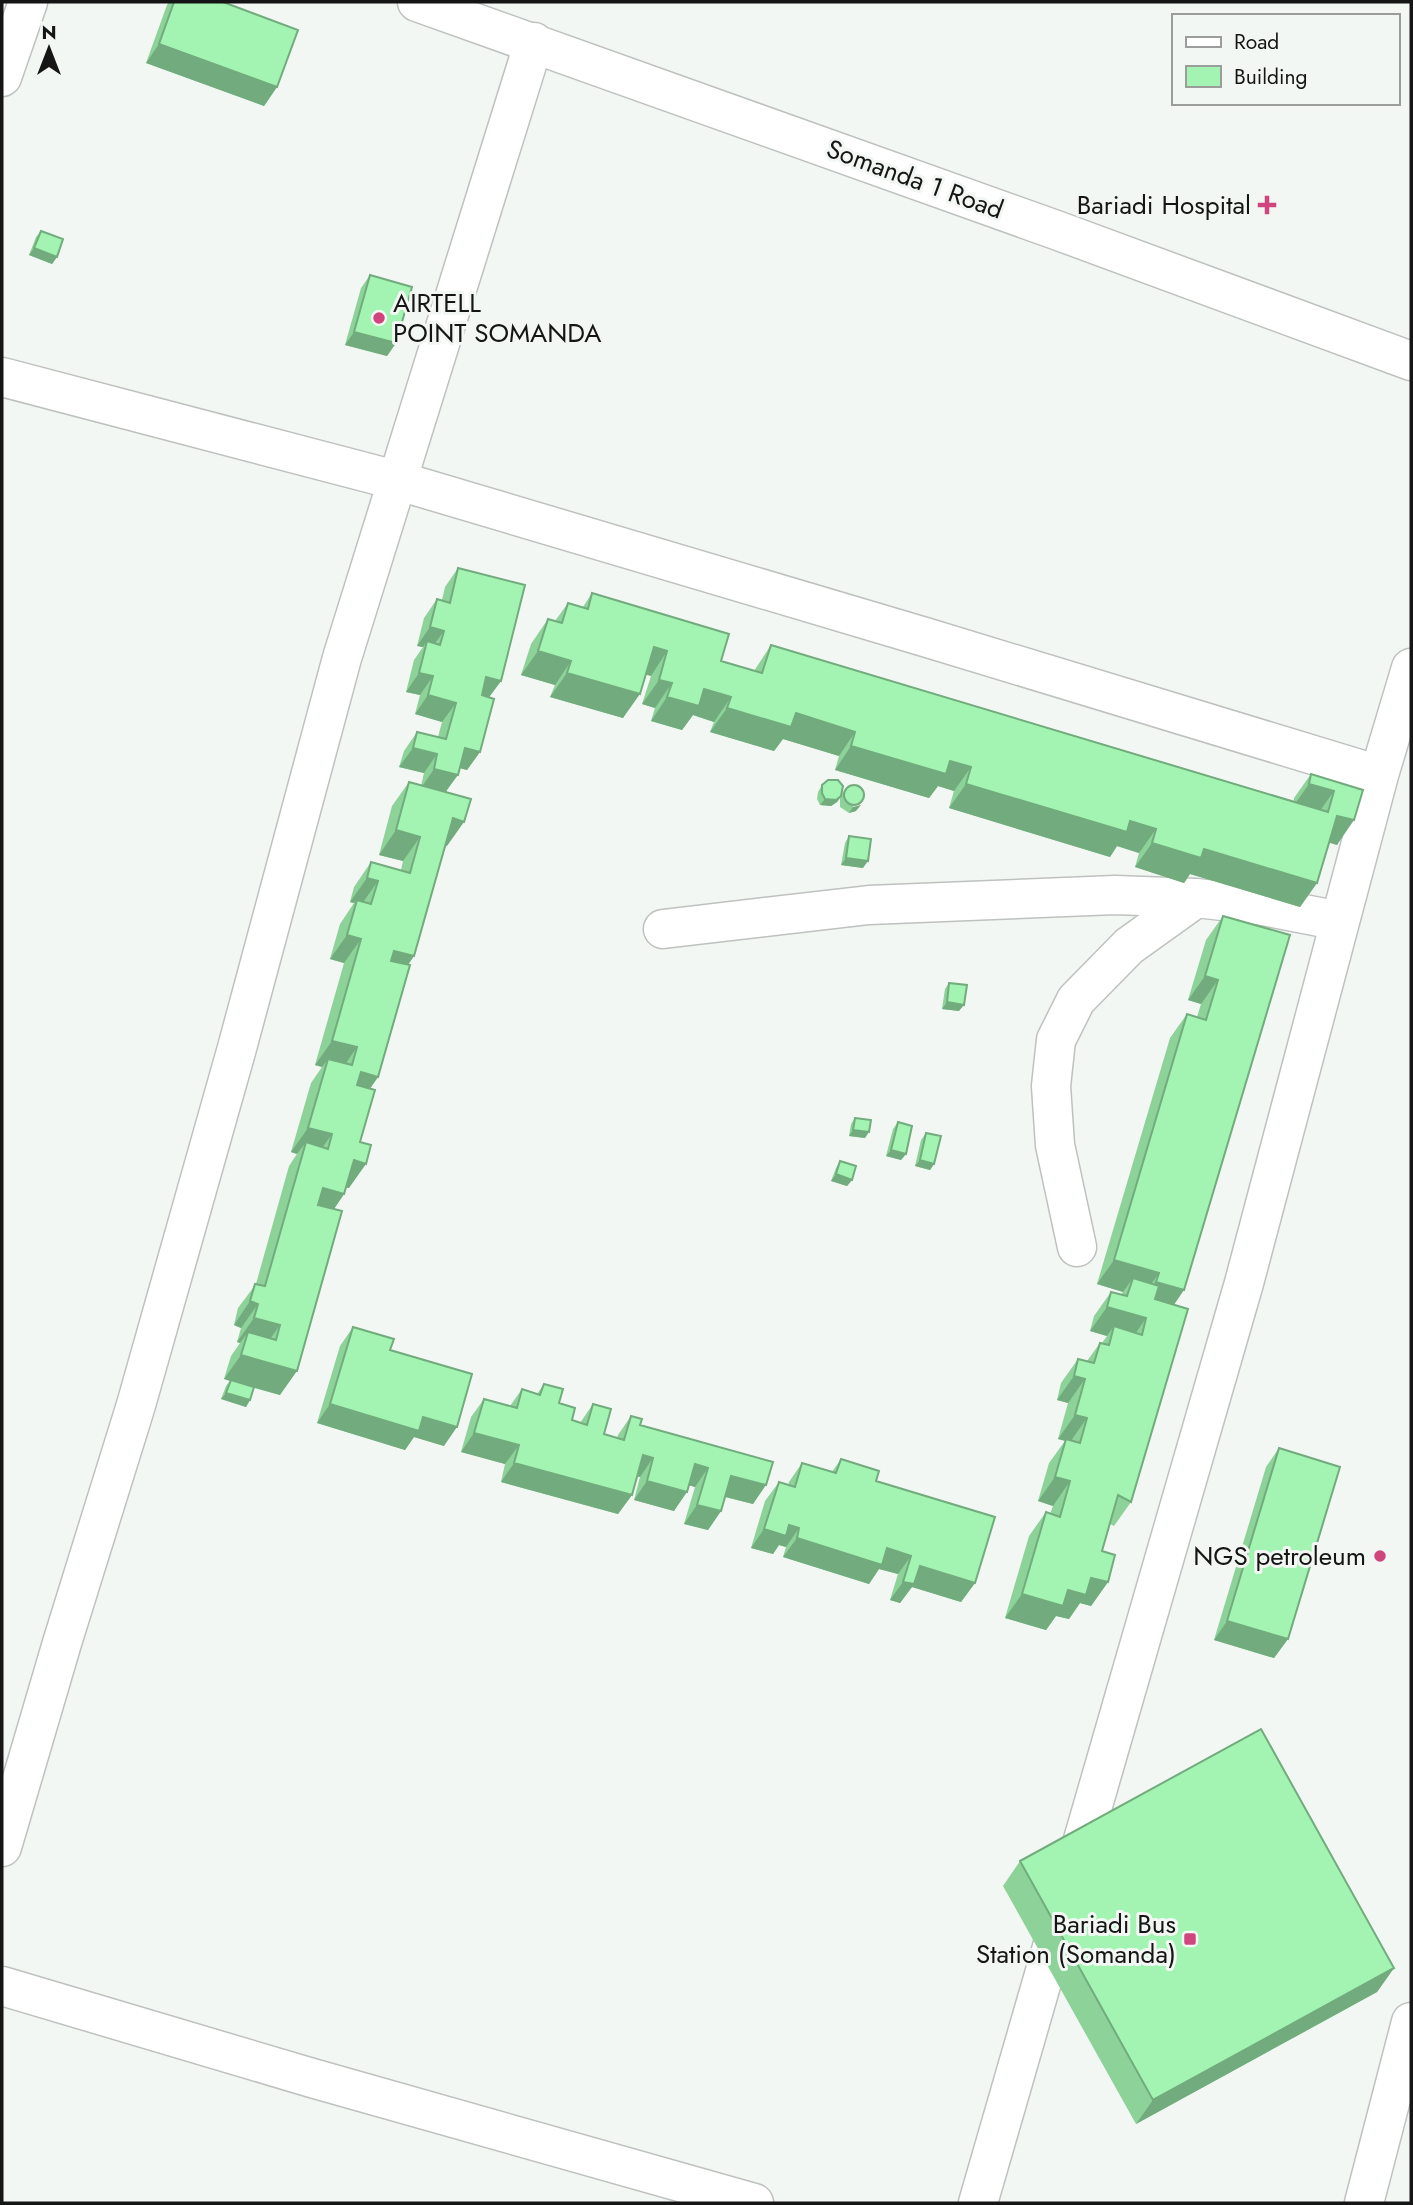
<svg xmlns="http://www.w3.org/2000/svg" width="1413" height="2205" font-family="Jost,sans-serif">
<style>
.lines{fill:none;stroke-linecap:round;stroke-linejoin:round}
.minor-casing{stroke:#bec2bf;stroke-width:41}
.minor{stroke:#fff;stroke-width:38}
.wall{fill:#8cd299}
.shaded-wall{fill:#72ab7d}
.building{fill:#a3f4b2;stroke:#72ab7d;stroke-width:2}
.poi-dot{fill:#d0457d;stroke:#f3f7f4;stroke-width:2.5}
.labels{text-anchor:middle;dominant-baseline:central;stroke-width:6;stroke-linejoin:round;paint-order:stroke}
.street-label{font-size:26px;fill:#141514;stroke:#f3f7f4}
.poi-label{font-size:26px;fill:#141514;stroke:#f3f7f4;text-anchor:end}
</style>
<rect width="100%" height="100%" fill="#f3f7f4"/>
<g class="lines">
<g class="minor-casing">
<path id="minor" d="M 417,2 L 1056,230 L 1411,361
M 2,77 L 28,2
M 2,377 L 399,481 L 928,638 L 1379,775
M 663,929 L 869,905 L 1115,895 L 1196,898 L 1258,905 L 1340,921
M 1077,1247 L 1055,1145 L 1051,1086 L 1056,1040 L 1076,1000 L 1129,946 L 1196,898
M 2,1847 L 62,1643 L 136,1405 L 237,1048 L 342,658 L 534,42
M 2,1986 L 312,2078 L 754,2203
M 978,2203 L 1244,1283 L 1379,775 L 1411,668
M 1364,2203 L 1411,2022"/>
</g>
<use href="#minor" class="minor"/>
</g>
<path class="wall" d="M 169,2 L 223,2 L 277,87 L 264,106 L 146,63 L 167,5 Z
M 41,231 L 57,257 L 52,264 L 29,255 L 36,237 Z
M 370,275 L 396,343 L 387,356 L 345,345 L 361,288 Z
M 458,568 L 501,681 L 489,697 L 480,752 L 467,770 L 459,768 L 446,792 L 447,846 L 446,845 L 414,956 L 408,965 L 378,1077 L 370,1089 L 360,1142 L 349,1188 L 346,1188 L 344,1194 L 334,1209 L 280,1395 L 254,1388 L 250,1400 L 246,1407 L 221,1399 L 226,1386 L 230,1381 L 224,1379 L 231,1356 L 240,1343 L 237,1342 L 241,1328 L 234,1325 L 238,1308 L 256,1284 L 289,1166 L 297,1154 L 291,1152 L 311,1083 L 322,1067 L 315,1065 L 344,963 L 330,959 L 340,924 L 354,903 L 350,902 L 354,887 L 371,862 L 401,870 L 403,861 L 379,855 L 392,806 L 409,782 L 421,786 L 424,773 L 399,767 L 404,751 L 417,732 L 438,737 L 442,722 L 415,714 L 420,695 L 406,692 L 414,660 L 423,647 L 417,646 L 424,618 L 437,599 L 442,600 L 445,587 Z
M 592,593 L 721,661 L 754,671 L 771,645 L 1294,801 L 1294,798 L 1311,774 L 1363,790 L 1337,845 L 1329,842 L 1317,883 L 1300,907 L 1190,874 L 1184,883 L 1135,867 L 1139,853 L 1117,846 L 1110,857 L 949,808 L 954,791 L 938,786 L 929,798 L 835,770 L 839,756 L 783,739 L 774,751 L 710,732 L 714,722 L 693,715 L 682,730 L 651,721 L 655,708 L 642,704 L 651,676 L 646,674 L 623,718 L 550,697 L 555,685 L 521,675 L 531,644 L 548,619 L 555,621 L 568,603 L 583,607 Z
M 822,785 L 841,795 L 844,791 L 856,811 L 849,813 L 840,807 L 840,798 L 837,802 L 831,806 L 820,805 L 817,799 L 818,792 Z
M 849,836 L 863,868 L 841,865 L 845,843 Z
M 1223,916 L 1290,935 L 1174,1305 L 1131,1502 L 1114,1526 L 1110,1524 L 1102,1551 L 1108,1582 L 1091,1606 L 1080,1603 L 1069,1619 L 1056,1616 L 1046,1630 L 1005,1618 L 1029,1536 L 1046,1512 L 1050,1514 L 1053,1506 L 1038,1501 L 1049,1463 L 1065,1441 L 1058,1439 L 1068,1403 L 1057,1400 L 1061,1383 L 1078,1359 L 1087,1361 L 1100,1343 L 1102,1343 L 1107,1336 L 1090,1331 L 1094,1316 L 1111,1292 L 1121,1295 L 1123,1292 L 1097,1284 L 1170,1038 L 1187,1014 L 1197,1017 L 1201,1004 L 1188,1000 L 1206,940 Z
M 949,983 L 959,1011 L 942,1009 L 945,989 Z
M 855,1118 L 865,1138 L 849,1136 L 851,1124 Z
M 898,1122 L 906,1154 L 901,1160 L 886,1156 L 893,1129 Z
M 926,1133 L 934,1164 L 930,1170 L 915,1166 L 921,1140 Z
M 840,1161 L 852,1180 L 847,1186 L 831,1181 L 836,1168 Z
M 353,1327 L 390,1350 L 444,1446 L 414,1437 L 405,1450 L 317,1423 L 340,1346 Z
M 544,1384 L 572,1420 L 580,1423 L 593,1404 L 604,1434 L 617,1438 L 618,1435 L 631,1416 L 640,1425 L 773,1462 L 753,1504 L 725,1497 L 721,1511 L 708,1530 L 684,1524 L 695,1487 L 689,1485 L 674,1511 L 634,1500 L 640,1477 L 637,1476 L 632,1495 L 618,1514 L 501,1482 L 505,1464 L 461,1452 L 471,1417 L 484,1399 L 510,1406 L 522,1389 L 537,1394 Z
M 1279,1448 L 1288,1639 L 1274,1658 L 1214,1640 L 1266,1467 Z
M 841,1459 L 876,1481 L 975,1583 L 961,1602 L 912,1587 L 900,1603 L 890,1600 L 898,1574 L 879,1569 L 869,1584 L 783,1557 L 786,1547 L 779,1545 L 773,1554 L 751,1548 L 765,1501 L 779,1482 L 788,1485 L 789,1482 L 802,1463 L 832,1472 Z
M 1020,1861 L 1394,1968 L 1377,1992 L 1136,2124 L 1003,1886 Z"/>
<path class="shaded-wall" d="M 159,44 L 277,87 L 264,106 L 146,63 Z
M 34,248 L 57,257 L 52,264 L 29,255 Z
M 354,332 L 396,343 L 387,356 L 345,345 Z
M 430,627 L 444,631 L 430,650 L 427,641 L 423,647 L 417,646 Z
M 654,647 L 667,651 L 651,676 L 637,672 Z
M 538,651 L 571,661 L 555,685 L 521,675 Z
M 419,673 L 433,676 L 420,695 L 406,692 Z
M 567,673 L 640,694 L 623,718 L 550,697 Z
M 486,677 L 501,681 L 487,700 L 473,696 Z
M 659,680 L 672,683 L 655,708 L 642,704 Z
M 704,689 L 731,697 L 714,722 L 693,715 L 682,730 L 651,721 L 667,697 Z
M 428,695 L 456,703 L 442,722 L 415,714 Z
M 727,708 L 796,713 L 855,732 L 839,756 L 783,739 L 774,751 L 710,732 Z
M 851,746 L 950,761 L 971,767 L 954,791 L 938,786 L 929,798 L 835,770 Z
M 413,748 L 437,754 L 424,773 L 399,767 Z
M 465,748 L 480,752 L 467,770 L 452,766 Z
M 434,769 L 458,775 L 444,794 L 421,788 Z
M 966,784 L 1130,821 L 1156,829 L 1139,853 L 1117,846 L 1110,857 L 949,808 Z
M 1309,784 L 1334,791 L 1317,815 L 1292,808 Z
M 841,796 L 837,802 L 831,806 L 820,805 L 825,799 Z
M 861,805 L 856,811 L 849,813 L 853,807 Z
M 1337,816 L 1354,820 L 1337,845 L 1320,840 Z
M 453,818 L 464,822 L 447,846 L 436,843 Z
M 396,830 L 420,837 L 403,861 L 379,855 Z
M 1152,843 L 1204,849 L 1317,883 L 1300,907 L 1190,874 L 1184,883 L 1135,867 Z
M 846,858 L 868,861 L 863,868 L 841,865 Z
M 367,878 L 378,881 L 361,905 L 357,900 L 354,903 L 350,902 Z
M 347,935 L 361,939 L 344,963 L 330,959 Z
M 394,951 L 414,956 L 397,980 L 377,975 Z
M 1205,976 L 1218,980 L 1201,1004 L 1188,1000 Z
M 947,1002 L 964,1005 L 959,1011 L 942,1009 Z
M 332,1041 L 357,1047 L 340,1072 L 328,1059 L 322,1067 L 315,1065 Z
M 361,1072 L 378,1077 L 361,1101 L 344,1096 Z
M 308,1128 L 332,1134 L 315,1158 L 306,1142 L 297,1154 L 291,1152 Z
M 853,1130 L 869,1132 L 865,1138 L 849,1136 Z
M 891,1150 L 906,1154 L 901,1160 L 886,1156 Z
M 354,1160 L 366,1164 L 349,1188 L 337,1184 Z
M 920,1160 L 934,1164 L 930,1170 L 915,1166 Z
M 836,1174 L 852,1180 L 847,1186 L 831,1181 Z
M 323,1188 L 344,1194 L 328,1218 L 306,1212 Z
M 1114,1260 L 1159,1273 L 1142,1297 L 1133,1278 L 1123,1292 L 1097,1284 Z
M 1156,1282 L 1184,1290 L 1167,1315 L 1139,1306 Z
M 250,1301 L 258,1304 L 241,1328 L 234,1325 Z
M 1107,1307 L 1146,1318 L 1129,1343 L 1114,1326 L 1107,1336 L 1090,1331 Z
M 254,1318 L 280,1325 L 263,1349 L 248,1332 L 240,1343 L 237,1342 Z
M 241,1355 L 297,1371 L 280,1395 L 224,1379 Z
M 1074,1376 L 1085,1379 L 1068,1403 L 1057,1400 Z
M 226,1393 L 250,1400 L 246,1407 L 221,1399 Z
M 330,1404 L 423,1417 L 457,1427 L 444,1446 L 414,1437 L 405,1450 L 317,1423 Z
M 1075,1415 L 1087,1418 L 1070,1442 L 1058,1439 Z
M 474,1433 L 519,1445 L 505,1464 L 461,1452 Z
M 643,1455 L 653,1458 L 640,1477 L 630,1474 Z
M 514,1463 L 632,1495 L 618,1514 L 501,1482 Z
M 695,1464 L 708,1468 L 695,1487 L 681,1483 Z
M 731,1476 L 766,1485 L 753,1504 L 718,1495 Z
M 1055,1477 L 1070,1481 L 1053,1506 L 1038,1501 Z
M 647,1481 L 687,1492 L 674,1511 L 634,1500 Z
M 697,1505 L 721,1511 L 708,1530 L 684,1524 Z
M 789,1525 L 799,1528 L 786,1547 L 779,1545 L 773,1554 L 751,1548 L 764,1529 Z
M 797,1538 L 887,1548 L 911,1556 L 898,1574 L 879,1569 L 869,1584 L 783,1557 Z
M 920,1566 L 975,1583 L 961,1602 L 912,1587 L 900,1603 L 890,1600 L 903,1582 Z
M 1091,1578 L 1108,1582 L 1091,1606 L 1080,1603 L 1069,1619 L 1056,1616 L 1046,1630 L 1005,1618 L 1022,1594 L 1068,1590 Z
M 1227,1621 L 1288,1639 L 1274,1658 L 1214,1640 Z
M 1394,1968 L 1377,1992 L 1136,2124 L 1153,2100 Z"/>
<path class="building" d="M 174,2 L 223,2 L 298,30 L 277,87 L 159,44 Z
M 41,231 L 63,239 L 57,257 L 34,248 Z
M 370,275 L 412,287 L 396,343 L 354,332 Z
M 458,568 L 525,585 L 501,681 L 486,677 L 482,695 L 494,699 L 480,752 L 465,748 L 458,775 L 434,769 L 437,754 L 413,748 L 417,732 L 446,739 L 456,703 L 428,695 L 433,676 L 419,673 L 427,641 L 440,645 L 444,631 L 430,627 L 437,599 L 450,603 Z
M 592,593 L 729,634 L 721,661 L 762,673 L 771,645 L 1328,812 L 1334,791 L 1309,784 L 1311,774 L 1363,790 L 1354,820 L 1337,816 L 1317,883 L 1204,849 L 1201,858 L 1152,843 L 1156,829 L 1130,821 L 1127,832 L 966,784 L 971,767 L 950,761 L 946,774 L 851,746 L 855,732 L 796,713 L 791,727 L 727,708 L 731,697 L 704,689 L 699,706 L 667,697 L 672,683 L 659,680 L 667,651 L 654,647 L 640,694 L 567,673 L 571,661 L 538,651 L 548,619 L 562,623 L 568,603 L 588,609 Z
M 828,780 L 838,780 L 843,786 L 841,796 L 836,800 L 825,799 L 822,793 L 822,785 Z
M 409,782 L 471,799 L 464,822 L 453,818 L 414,956 L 394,951 L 391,961 L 410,965 L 378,1077 L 361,1072 L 357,1085 L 375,1090 L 360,1142 L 371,1145 L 366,1164 L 354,1160 L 344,1194 L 323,1188 L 318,1205 L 342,1211 L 297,1371 L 241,1355 L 248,1332 L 276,1340 L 280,1325 L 254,1318 L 258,1304 L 250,1301 L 255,1284 L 265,1286 L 306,1142 L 328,1149 L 332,1134 L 308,1128 L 328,1059 L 352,1065 L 357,1047 L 332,1041 L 361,939 L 347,935 L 357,900 L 371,904 L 378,881 L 367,878 L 371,862 L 410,873 L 420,837 L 396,830 Z
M844 795a10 10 0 1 1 20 0a10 10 0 1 1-20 0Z
M 849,836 L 871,839 L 868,861 L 846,858 Z
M 1223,916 L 1290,935 L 1184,1290 L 1156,1282 L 1159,1273 L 1114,1260 L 1187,1014 L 1206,1020 L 1218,980 L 1205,976 Z
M 949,983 L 967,985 L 964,1005 L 947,1002 Z
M 855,1118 L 871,1120 L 869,1132 L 853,1130 Z
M 898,1122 L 912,1126 L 906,1154 L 891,1150 Z
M 926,1133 L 941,1136 L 934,1164 L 920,1160 Z
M 840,1161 L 856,1166 L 852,1180 L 836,1174 Z
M 1133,1278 L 1159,1286 L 1155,1299 L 1188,1309 L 1131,1502 L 1118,1495 L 1102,1551 L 1115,1555 L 1108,1582 L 1091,1578 L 1086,1595 L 1068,1590 L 1063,1606 L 1022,1594 L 1046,1512 L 1060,1517 L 1070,1481 L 1055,1477 L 1066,1439 L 1080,1443 L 1087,1418 L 1075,1415 L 1085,1379 L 1074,1376 L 1078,1359 L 1094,1363 L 1100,1343 L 1109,1345 L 1114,1326 L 1142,1335 L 1146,1318 L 1107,1307 L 1111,1292 L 1127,1296 Z
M 353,1327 L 394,1339 L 390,1350 L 472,1374 L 457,1427 L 423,1417 L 419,1431 L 330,1404 Z
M 231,1380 L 254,1387 L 250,1400 L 226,1393 Z
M 544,1384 L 563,1389 L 559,1403 L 575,1408 L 572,1420 L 587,1425 L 593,1404 L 611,1409 L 604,1434 L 624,1440 L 631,1416 L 642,1419 L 640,1425 L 773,1462 L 766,1485 L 731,1476 L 721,1511 L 697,1505 L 708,1468 L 695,1464 L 687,1492 L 647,1481 L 653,1458 L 643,1455 L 632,1495 L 514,1463 L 519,1445 L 474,1433 L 484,1399 L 517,1408 L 522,1389 L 540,1395 Z
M 1279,1448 L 1340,1467 L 1288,1639 L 1227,1621 Z
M 841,1459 L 879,1471 L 876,1481 L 995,1517 L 975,1583 L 920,1566 L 914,1584 L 903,1582 L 911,1556 L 887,1548 L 882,1565 L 797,1538 L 799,1528 L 789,1525 L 786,1536 L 764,1529 L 779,1482 L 795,1487 L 802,1463 L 836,1473 Z
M 1261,1729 L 1394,1968 L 1153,2100 L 1020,1861 Z"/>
<g class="poi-dot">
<path d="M1263.5 194.5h7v7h7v7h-7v7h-7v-7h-7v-7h7z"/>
<circle cx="379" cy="318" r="7"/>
<circle cx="1380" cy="1556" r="7"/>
<rect x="1183" y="1932" width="14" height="14" rx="3.5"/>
</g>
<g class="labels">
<g class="street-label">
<text transform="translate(915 179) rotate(20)">Somanda 1 Road</text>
</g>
<g class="poi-label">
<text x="1251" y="205">Bariadi Hospital</text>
<text x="393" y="303" text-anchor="start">AIRTELL<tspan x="393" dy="30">POINT SOMANDA</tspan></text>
<text x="1366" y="1556">NGS petroleum</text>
<text x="1176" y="1924">Bariadi Bus<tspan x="1176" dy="30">Station (Somanda)</tspan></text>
</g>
</g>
<rect width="1413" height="2205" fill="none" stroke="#141514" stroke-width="7"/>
<rect x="1172" y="14" width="228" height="91" fill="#f3f7f4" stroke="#9a9d9a" stroke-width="2"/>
<rect x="1186" y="37" width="35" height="10" fill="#ffffff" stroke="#9a9d9a" stroke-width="2"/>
<text x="1234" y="49" font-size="21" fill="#141514">Road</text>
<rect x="1186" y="66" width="35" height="21" fill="#a3f4b2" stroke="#9a9d9a" stroke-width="2"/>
<text x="1234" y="84" font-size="21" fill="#141514">Building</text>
<g transform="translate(49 49)" stroke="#f3f7f4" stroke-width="5" paint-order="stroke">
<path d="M0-5L12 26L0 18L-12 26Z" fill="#141514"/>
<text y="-10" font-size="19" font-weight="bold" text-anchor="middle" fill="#141514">N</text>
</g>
</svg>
